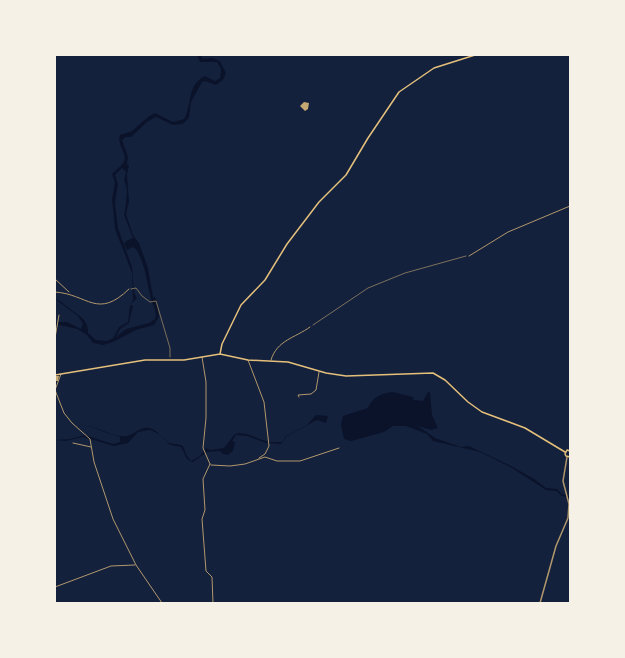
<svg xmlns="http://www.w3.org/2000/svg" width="625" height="658" font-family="'Space Grotesk',sans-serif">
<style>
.water{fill:#0b132b}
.building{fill:#c6a872}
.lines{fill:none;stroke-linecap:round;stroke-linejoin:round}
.path{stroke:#e5c07b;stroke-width:0.5}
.minor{stroke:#b1986c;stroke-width:1}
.tertiary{stroke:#b1986c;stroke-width:1.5}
.secondary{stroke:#e5c07b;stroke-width:1.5}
</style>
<rect width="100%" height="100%" fill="#14213d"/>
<path class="water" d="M 197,55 L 200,55 L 203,59 L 212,58 L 220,61 L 226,73 L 223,80 L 216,85 L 205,81 L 202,82 L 191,102 L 189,118 L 183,124 L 173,125 L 156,117 L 147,122 L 131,137 L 126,137 L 122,140 L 128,157 L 127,164 L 129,166 L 127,174 L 129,202 L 126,214 L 133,235 L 139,243 L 148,268 L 153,297 L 156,298 L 159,317 L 154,325 L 136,330 L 113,342 L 103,345 L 93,343 L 87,335 L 77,329 L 55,324 L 55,322 L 67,322 L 81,329 L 83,324 L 78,316 L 55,299 C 62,301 63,304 68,307 C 77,315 89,319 88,333 L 96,340 L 107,341 L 113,338 L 119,327 L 128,322 L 130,305 L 133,306 L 129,323 L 120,329 L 116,337 L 126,329 L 149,323 L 155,319 C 158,311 151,303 150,295 C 146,278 145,264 136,249 L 133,247 L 127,250 L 124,244 L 126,241 L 133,238 L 124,215 L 126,203 L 127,189 L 124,180 L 126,172 L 122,168 L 115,175 L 118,184 L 115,203 L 118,228 L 132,267 L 134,293 L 137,298 L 131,304 L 133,300 L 132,273 L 115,229 L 112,199 L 115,182 L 112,174 C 115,170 121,167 123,163 C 129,154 116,145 120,135 L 132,131 L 149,116 L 155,113 L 173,122 L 184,119 C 192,107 186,85 205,76 L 215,81 L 220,78 L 221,69 L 217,62 L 200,62 Z
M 393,392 L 413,397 L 414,400 L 423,401 L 428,392 L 430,392 L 432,415 L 438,428 L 431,430 L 418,426 L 435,438 L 461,447 L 469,446 L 513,467 L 534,479 L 546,488 L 557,489 L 562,494 L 569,496 L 570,498 L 562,496 L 556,491 L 546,490 L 512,468 L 480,452 L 433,441 L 427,434 L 406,426 L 393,426 L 384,432 L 351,441 L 344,439 L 341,425 L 343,416 L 368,408 C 372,397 382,393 393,392 Z
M 316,415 L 328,416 L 326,423 L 317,420 L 287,436 L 281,444 L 266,443 L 247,436 L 236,435 L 232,441 L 235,442 L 233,451 L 228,455 L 223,454 L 219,451 L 207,452 L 193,462 C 185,461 185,453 181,447 L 170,445 L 159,434 L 150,430 L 138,432 L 128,443 L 114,446 L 83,437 L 66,441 L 55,440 L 70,439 L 85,435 L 113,444 L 120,442 L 120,437 L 104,432 L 90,426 L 79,426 C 98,424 110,438 126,436 C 135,435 139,426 149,428 C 158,430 161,437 168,442 C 172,445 178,443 183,446 L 187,456 L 191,461 L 200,456 L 206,448 L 210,450 L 224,448 L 234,435 L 238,433 L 247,434 L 268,442 L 282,442 L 286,436 L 307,425 Z"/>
<path class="building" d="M 304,102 L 309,103 L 308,109 L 305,111 L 300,106 Z
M 55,376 L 59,376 L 58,381 L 55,381 Z"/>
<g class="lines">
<path class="path" d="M 131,289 L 136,288 L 142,296 L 150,302 L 156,301 L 170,348 L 170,357
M 313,325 L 368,288 L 405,273 L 466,256"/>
<path class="minor" d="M 469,256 L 508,232 L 570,206
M 55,279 L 69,292
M 55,292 C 88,294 97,320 129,289
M 55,338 L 59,315
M 202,357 L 206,382 L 206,418 L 203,448 L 210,464
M 248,360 L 264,402 L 269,446 L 265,454 L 259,458
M 271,360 C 277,340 295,338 310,327
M 55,390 L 64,413 L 72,423 L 90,439 L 94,462 L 113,519 L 136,565 L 162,603
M 55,390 L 61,374
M 299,397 L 298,395 L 311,394 L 316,390 L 319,372
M 73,443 L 91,447
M 210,464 L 203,479 L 205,510 L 202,519 L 206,571 L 212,577 L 213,603
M 211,465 L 230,466 L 245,464 L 265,457 L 277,461 L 300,461 L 339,448
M 55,587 L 111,566 L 135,565"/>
<path class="tertiary" d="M 540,603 L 556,546 L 568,518 L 569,504 L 563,481 L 567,457"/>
<path class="secondary" d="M 220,354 L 222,344 L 241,305 L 265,280 L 287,244 L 319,202 L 346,175 L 368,138 L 399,92 L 434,68 L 475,55
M 55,375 L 145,360 L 184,360 L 220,354 L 248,360 L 288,362 L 326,373 L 346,376 L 433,373 L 445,380 L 468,402 L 482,412 L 525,428 L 565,452
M 570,451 L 567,450 L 565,454 L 566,456 L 570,457"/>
</g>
<rect width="625" height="658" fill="none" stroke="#f6f1e7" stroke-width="112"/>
</svg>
